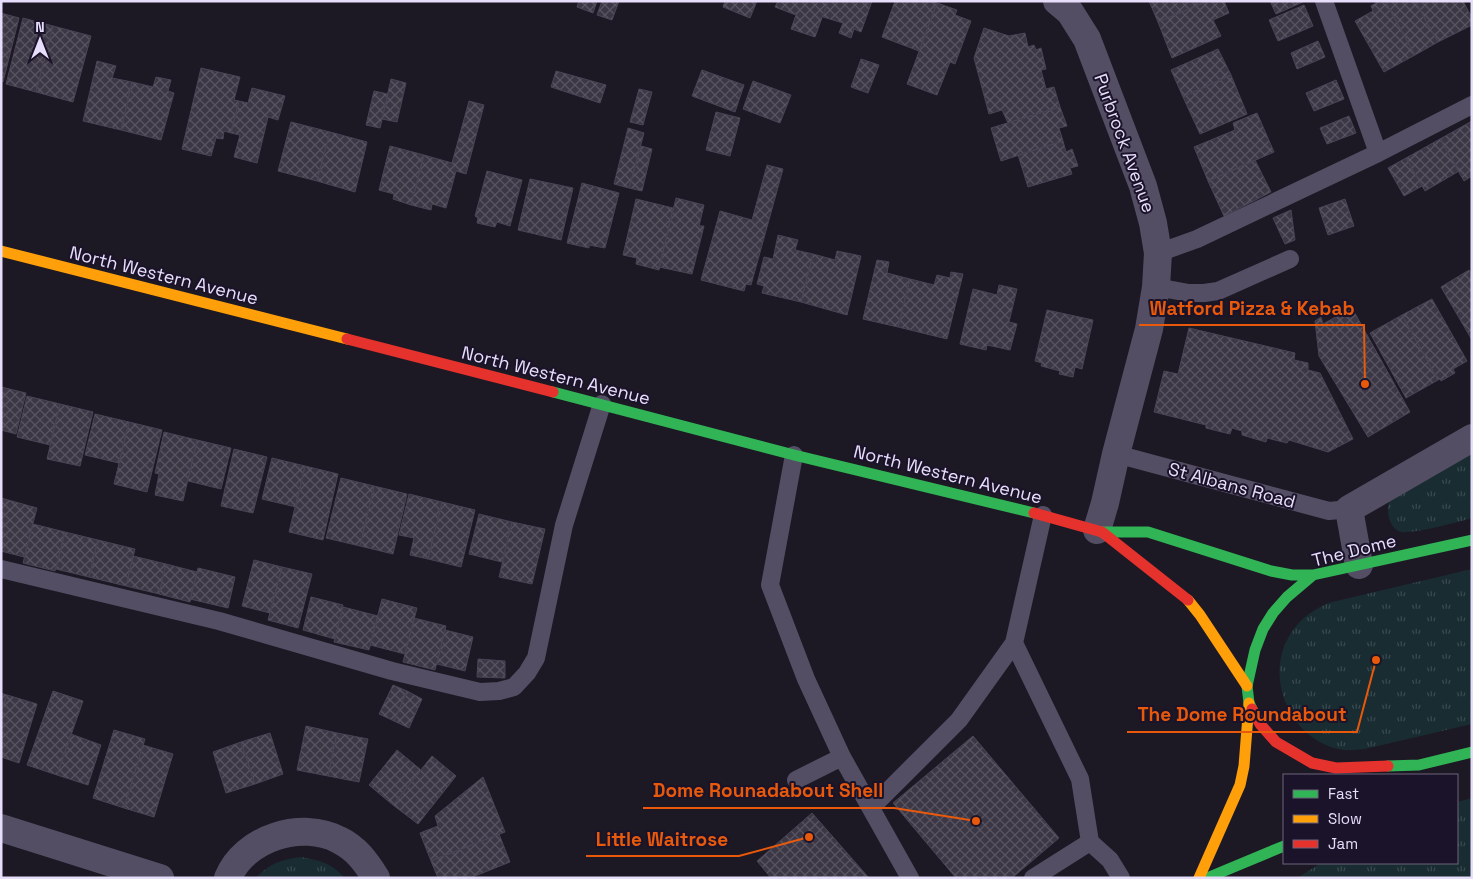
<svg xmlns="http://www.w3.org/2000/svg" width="1473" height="879" font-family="'Space Grotesk',sans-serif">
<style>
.grass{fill:url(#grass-tufts)}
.building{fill:url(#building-cross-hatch);stroke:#4a4456}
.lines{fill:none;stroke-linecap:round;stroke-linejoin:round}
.lane{stroke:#534e64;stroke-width:18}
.street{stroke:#534e64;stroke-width:28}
.fast{stroke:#30b455;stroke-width:11}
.slow{stroke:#ff9f0a;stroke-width:11}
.jam{stroke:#e5322d;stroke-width:11}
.labels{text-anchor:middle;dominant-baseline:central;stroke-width:4;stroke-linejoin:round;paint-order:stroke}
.street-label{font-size:18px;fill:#e7defc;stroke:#1b1329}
.leader{fill:none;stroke:#e8590c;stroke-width:2}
.callout-dot{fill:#e8590c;stroke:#1b1329;stroke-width:2}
.callout-label{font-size:19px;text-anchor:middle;font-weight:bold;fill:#e8590c;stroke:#1b1329;stroke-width:4;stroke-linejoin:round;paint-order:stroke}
</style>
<defs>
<pattern id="grass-tufts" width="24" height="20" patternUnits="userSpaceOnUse" patternTransform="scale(1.25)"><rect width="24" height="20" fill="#182c31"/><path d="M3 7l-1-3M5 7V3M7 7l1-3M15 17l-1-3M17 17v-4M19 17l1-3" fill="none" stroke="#3a4a50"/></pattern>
<pattern id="building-cross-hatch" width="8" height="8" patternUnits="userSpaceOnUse" patternTransform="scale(1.25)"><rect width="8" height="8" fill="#3c3745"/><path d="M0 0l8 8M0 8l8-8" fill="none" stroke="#585461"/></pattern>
</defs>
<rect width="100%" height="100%" fill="#1c1824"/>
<path class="grass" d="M 1472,451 L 1472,518 C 1459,522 1413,534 1401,532 C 1389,529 1386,511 1389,502 Z
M 1472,569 L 1472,724 L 1365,749 C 1356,750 1347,751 1338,749 C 1320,745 1303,733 1293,717 C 1265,673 1282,619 1332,602 Z
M 1472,798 L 1472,878 L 1297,878 L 1321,863 L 1457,863 L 1457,802 Z
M 300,857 C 320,860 331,863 345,878 L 256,878 C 270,863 281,860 300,857 Z"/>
<path class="building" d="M 579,1 L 597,1 L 593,13 L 577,7 Z
M 602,1 L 619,1 L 612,20 L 597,15 Z
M 725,1 L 757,1 L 750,18 L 723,7 Z
M 778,1 L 828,1 L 815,37 L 791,29 L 796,15 L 775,7 Z
M 828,1 L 872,1 L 861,32 L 854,29 L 851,38 L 839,33 L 843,23 L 823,17 Z
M 895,1 L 916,2 L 917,1 L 932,1 L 937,3 L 919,51 L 882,37 Z
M 1149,1 L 1208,1 L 1158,22 Z
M 1208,1 L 1224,1 L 1229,13 L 1213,20 L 1221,36 L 1172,58 L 1158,22 Z
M 1270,1 L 1302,1 L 1303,2 L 1276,14 Z
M 1379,1 L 1385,1 L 1415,55 L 1384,72 L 1355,21 L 1373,11 L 1371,6 Z
M 1385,1 L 1415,1 L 1438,42 L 1415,55 Z
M 1415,1 L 1463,1 L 1472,18 L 1472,25 L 1438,42 Z
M 937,3 L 957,10 L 955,15 L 971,21 L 955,64 L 950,62 L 937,95 L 907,84 Z
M 1304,5 L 1313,26 L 1278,41 L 1269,20 Z
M 1,13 L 19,18 L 3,82 L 1,81 Z
M 23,18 L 53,26 L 36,92 L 6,84 Z
M 53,26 L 91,36 L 73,102 L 36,92 Z
M 984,28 L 1009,36 L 1025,33 L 1028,47 L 1034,45 L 1036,50 L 1041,48 L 1046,69 L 1041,70 L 1046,89 L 1054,87 L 1060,107 L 1008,123 L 1002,110 L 989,114 L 974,58 Z
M 1318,41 L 1325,57 L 1297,69 L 1291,53 Z
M 1218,49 L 1231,75 L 1183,97 L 1171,70 Z
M 861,59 L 879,65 L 868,93 L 851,87 Z
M 97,61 L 116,66 L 112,78 L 132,82 L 121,130 L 83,121 Z
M 201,68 L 240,77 L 234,100 L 239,101 L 231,133 L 224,131 L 223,139 L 216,138 L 211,156 L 182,149 Z
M 702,70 L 744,85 L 735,112 L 692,96 Z
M 556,71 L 606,85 L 600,103 L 551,87 Z
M 1231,75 L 1247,114 L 1200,134 L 1183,97 Z
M 156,77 L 171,80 L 168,91 L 174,93 L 161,140 L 121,130 L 132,82 L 153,87 Z
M 391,79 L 406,83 L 397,122 L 382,119 Z
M 1336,80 L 1344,99 L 1314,111 L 1306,93 Z
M 753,81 L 791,95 L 780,123 L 743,109 Z
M 252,88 L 285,96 L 278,120 L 268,117 L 257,163 L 234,157 L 240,135 L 231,133 L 239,101 L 248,103 Z
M 639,89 L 652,92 L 643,125 L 630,122 Z
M 374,91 L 388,94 L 380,128 L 366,125 Z
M 469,101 L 484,105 L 466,174 L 456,171 L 446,208 L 432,204 L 431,210 L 411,205 L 424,155 L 452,163 Z
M 1060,107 L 1067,126 L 1059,128 L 1063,141 L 1001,161 L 991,128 Z
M 716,112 L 740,118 L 730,156 L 706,150 Z
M 1257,113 L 1274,152 L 1208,181 L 1194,147 L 1235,130 L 1233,123 Z
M 1349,116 L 1356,133 L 1327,144 L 1320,128 Z
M 1472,121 L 1472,176 L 1464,181 L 1440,139 Z
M 291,122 L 330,132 L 317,181 L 278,171 Z
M 628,128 L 644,133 L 629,188 L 614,184 Z
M 330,132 L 367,142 L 355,192 L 317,181 Z
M 1440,139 L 1459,171 L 1425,191 L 1406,158 Z
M 1063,141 L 1066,152 L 1072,149 L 1078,166 L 1070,168 L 1072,174 L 1028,187 L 1018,155 Z
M 390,146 L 424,155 L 411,205 L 393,199 L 394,194 L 379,190 Z
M 641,146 L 652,149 L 642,191 L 629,188 Z
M 1406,158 L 1422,186 L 1404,196 L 1388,168 Z
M 1255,160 L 1271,192 L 1224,216 L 1208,181 Z
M 767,165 L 783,169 L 751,285 L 746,284 L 744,291 L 701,280 L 720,211 L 752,220 Z
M 487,171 L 522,180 L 510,226 L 497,222 L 495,227 L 477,223 L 478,218 L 475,216 Z
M 530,179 L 573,188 L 561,240 L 518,230 Z
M 582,183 L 619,193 L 605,248 L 589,245 L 589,248 L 567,243 Z
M 676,198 L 704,205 L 699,226 L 704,226 L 692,274 L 659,267 Z
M 636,199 L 673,208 L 659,270 L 636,264 L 637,258 L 623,255 Z
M 1345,199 L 1354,226 L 1328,235 L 1319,208 Z
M 1291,210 L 1295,240 L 1285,244 L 1273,218 Z
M 778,235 L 798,240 L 795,250 L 813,254 L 801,302 L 762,293 L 764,286 L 757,284 L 764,257 L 773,259 Z
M 837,251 L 861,256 L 847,315 L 801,302 L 813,254 L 835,260 Z
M 877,260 L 889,262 L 887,273 L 910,279 L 898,327 L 863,319 Z
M 1469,270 L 1472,274 L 1472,340 L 1441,287 Z
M 951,272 L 963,274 L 947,339 L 898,327 L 910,279 L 934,285 L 937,275 L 950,278 Z
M 999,285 L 1017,289 L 1009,322 L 1017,324 L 1010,350 L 987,345 L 986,350 L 960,344 L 973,289 L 997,295 Z
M 1432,299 L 1467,361 L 1453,369 L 1455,373 L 1441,381 L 1440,379 L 1438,380 L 1402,315 Z
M 1352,308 L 1410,412 L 1368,437 L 1319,356 L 1315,321 L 1321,317 L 1323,324 Z
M 1047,310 L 1093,320 L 1082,369 L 1075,367 L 1073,377 L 1059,374 L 1060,371 L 1041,366 L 1042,363 L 1035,361 Z
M 1402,315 L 1438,380 L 1406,398 L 1370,333 Z
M 1189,328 L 1295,353 L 1294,360 L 1308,363 L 1308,370 L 1320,373 L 1353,439 L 1328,452 L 1289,440 L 1287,443 L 1267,438 L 1266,442 L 1242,435 L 1242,431 L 1232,428 L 1230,434 L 1206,428 L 1206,425 L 1154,412 L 1164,371 L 1178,374 Z
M 1,387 L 26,393 L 16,434 L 1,430 Z
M 27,396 L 60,404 L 50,445 L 17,437 Z
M 60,404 L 93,412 L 80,466 L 47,459 Z
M 95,414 L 129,422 L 119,463 L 85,455 Z
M 129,422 L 162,430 L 147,492 L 114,484 Z
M 164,432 L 197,440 L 183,501 L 155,495 L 159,474 L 155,473 Z
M 197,440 L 231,448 L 221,489 L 188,481 Z
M 234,449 L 267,457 L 253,513 L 221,506 Z
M 272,458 L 305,466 L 296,507 L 262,499 Z
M 305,466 L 338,474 L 323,540 L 289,532 Z
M 341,478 L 374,486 L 360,546 L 326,538 Z
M 374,486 L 407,494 L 393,554 L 360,546 Z
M 409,494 L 442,502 L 428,559 L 410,555 L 414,538 L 399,535 Z
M 1,498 L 37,508 L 24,557 L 1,551 Z
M 442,502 L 475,510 L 461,567 L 428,559 Z
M 479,514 L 512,522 L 502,562 L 469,554 Z
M 512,522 L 545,529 L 532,584 L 499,577 Z
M 33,524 L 65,532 L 55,571 L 23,563 Z
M 65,532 L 98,540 L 89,577 L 56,569 Z
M 98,540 L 135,549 L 126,586 L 89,577 Z
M 133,556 L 166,564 L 159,594 L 126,586 Z
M 254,560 L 282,567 L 270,613 L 242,606 Z
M 166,564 L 197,572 L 190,602 L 159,594 Z
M 282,567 L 312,574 L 298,628 L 268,620 Z
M 198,568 L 235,577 L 228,608 L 190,599 Z
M 311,597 L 343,605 L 335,639 L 303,630 Z
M 382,599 L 417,608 L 405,654 L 370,645 Z
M 343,607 L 378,616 L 369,650 L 334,642 Z
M 414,618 L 446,626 L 435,670 L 403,662 Z
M 445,630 L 473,637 L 465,671 L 437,664 Z
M 478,659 L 505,661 L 505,678 L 477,677 Z
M 393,685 L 407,691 L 394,721 L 379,714 Z
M 53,691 L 83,701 L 57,775 L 27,765 Z
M 407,691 L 422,699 L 409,728 L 394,721 Z
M 1,693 L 7,695 L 1,712 Z
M 7,695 L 37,704 L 19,763 L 1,757 L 1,712 Z
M 306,726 L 337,733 L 328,776 L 297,770 Z
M 114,730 L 145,739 L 124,808 L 93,798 Z
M 270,733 L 283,774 L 255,784 L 241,742 Z
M 337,733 L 368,739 L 359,782 L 328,776 Z
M 71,734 L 101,745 L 88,785 L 57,775 Z
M 973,736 L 1059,838 L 1012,878 L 956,878 L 893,803 Z
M 241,742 L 255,784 L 226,793 L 213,752 Z
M 143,745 L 173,754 L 154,817 L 124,808 Z
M 397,750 L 421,770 L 393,805 L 369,785 Z
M 432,756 L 456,776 L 418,824 L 393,805 Z
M 483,777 L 505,832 L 431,861 L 420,833 L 438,826 L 435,816 Z
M 812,813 L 869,878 L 771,878 L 757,861 Z
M 499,834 L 510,862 L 470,878 L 438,878 L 431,861 Z"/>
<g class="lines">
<path class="lane" d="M 1324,1 L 1378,153
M 1158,253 L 1197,239 L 1378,153 L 1472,105
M 1156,287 L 1189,293 L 1204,293 L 1218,291 L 1290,259
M 1116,454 L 1329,511 L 1349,509
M 794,455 L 770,585 L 806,679 L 842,757 L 910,878
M 1043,515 L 1014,643 L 1080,779 L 1090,842 L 1110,860 L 1121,878
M 1,569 L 219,621 L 392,671 L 480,692 L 499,691 L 514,687 L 527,673 L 536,658 L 564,525 L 602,404
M 796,780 L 842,757
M 871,808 L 959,720 L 1014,643
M 1033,878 L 1090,842"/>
<path class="street" d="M 1057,1 L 1070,12 L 1087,39 L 1143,186 L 1153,223 L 1158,253 L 1156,287 L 1149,329 L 1116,454 L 1105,503 L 1097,530
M 1359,565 L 1349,509 L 1472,438
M 1,828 L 160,878
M 228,878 C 244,838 302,820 339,840 C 356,848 366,862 376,878"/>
<path class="fast" d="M 553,392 L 794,455 L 1034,513
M 1102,532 L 1148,532 L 1271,571 L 1292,575 L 1313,575
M 1252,709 L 1249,703 L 1247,686 L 1255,650 L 1263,629 L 1273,613 L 1287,597 L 1313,575 L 1472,540
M 1388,766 L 1419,765 L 1472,752
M 1207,878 L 1284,846"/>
<path class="slow" d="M 1,251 L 347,339
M 1188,600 L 1200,615 L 1247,686
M 1199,878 L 1240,785 L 1244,766 L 1249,703"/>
<path class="jam" d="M 347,339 L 553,392
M 1034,513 L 1102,532 L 1188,600
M 1252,709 L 1260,724 L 1276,742 L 1312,763 L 1336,768 L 1388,766"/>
</g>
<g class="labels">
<g class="street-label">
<text transform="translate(1125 143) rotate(70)">Purbrock Avenue</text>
<text transform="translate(164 275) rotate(14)">North Western Avenue</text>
<text transform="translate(556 375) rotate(14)">North Western Avenue</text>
<text transform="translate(948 474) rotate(14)">North Western Avenue</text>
<text transform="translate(1232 485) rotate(15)">St Albans Road</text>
<text transform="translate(1354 550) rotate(-14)">The Dome</text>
</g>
</g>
<path class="leader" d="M1365 384L1364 325H1139M1376 660L1357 732H1127M976 821L894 808H643M809 837L739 856H586"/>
<g class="callout-dot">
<circle cx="1365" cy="384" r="5"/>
<circle cx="1376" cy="660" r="5"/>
<circle cx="976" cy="821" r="5"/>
<circle cx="809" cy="837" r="5"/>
</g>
<g class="callout-label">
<text x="1252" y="315">Watford Pizza &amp; Kebab</text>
<text x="1242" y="721">The Dome Roundabout</text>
<text x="768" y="797">Dome Rounadabout Shell</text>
<text x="662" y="846">Little Waitrose</text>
</g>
<rect width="1473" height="879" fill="none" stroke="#e7defc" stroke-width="5"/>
<rect x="1283" y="774" width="175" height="90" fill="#1b1329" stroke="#6d647d"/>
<rect x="1293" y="790" width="25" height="8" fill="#30b455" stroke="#6d647d"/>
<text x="1328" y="799" font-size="15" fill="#e7defc">Fast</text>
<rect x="1293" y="815" width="25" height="8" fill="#ff9f0a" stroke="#6d647d"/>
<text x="1328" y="824" font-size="15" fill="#e7defc">Slow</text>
<rect x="1293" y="840" width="25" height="8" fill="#e5322d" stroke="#6d647d"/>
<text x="1328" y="849" font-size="15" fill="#e7defc">Jam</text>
<g transform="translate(40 40)" stroke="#1b1329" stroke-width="4" paint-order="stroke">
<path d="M0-4L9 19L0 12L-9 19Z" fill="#e7defc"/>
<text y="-8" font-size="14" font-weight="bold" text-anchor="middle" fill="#e7defc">N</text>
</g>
</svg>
